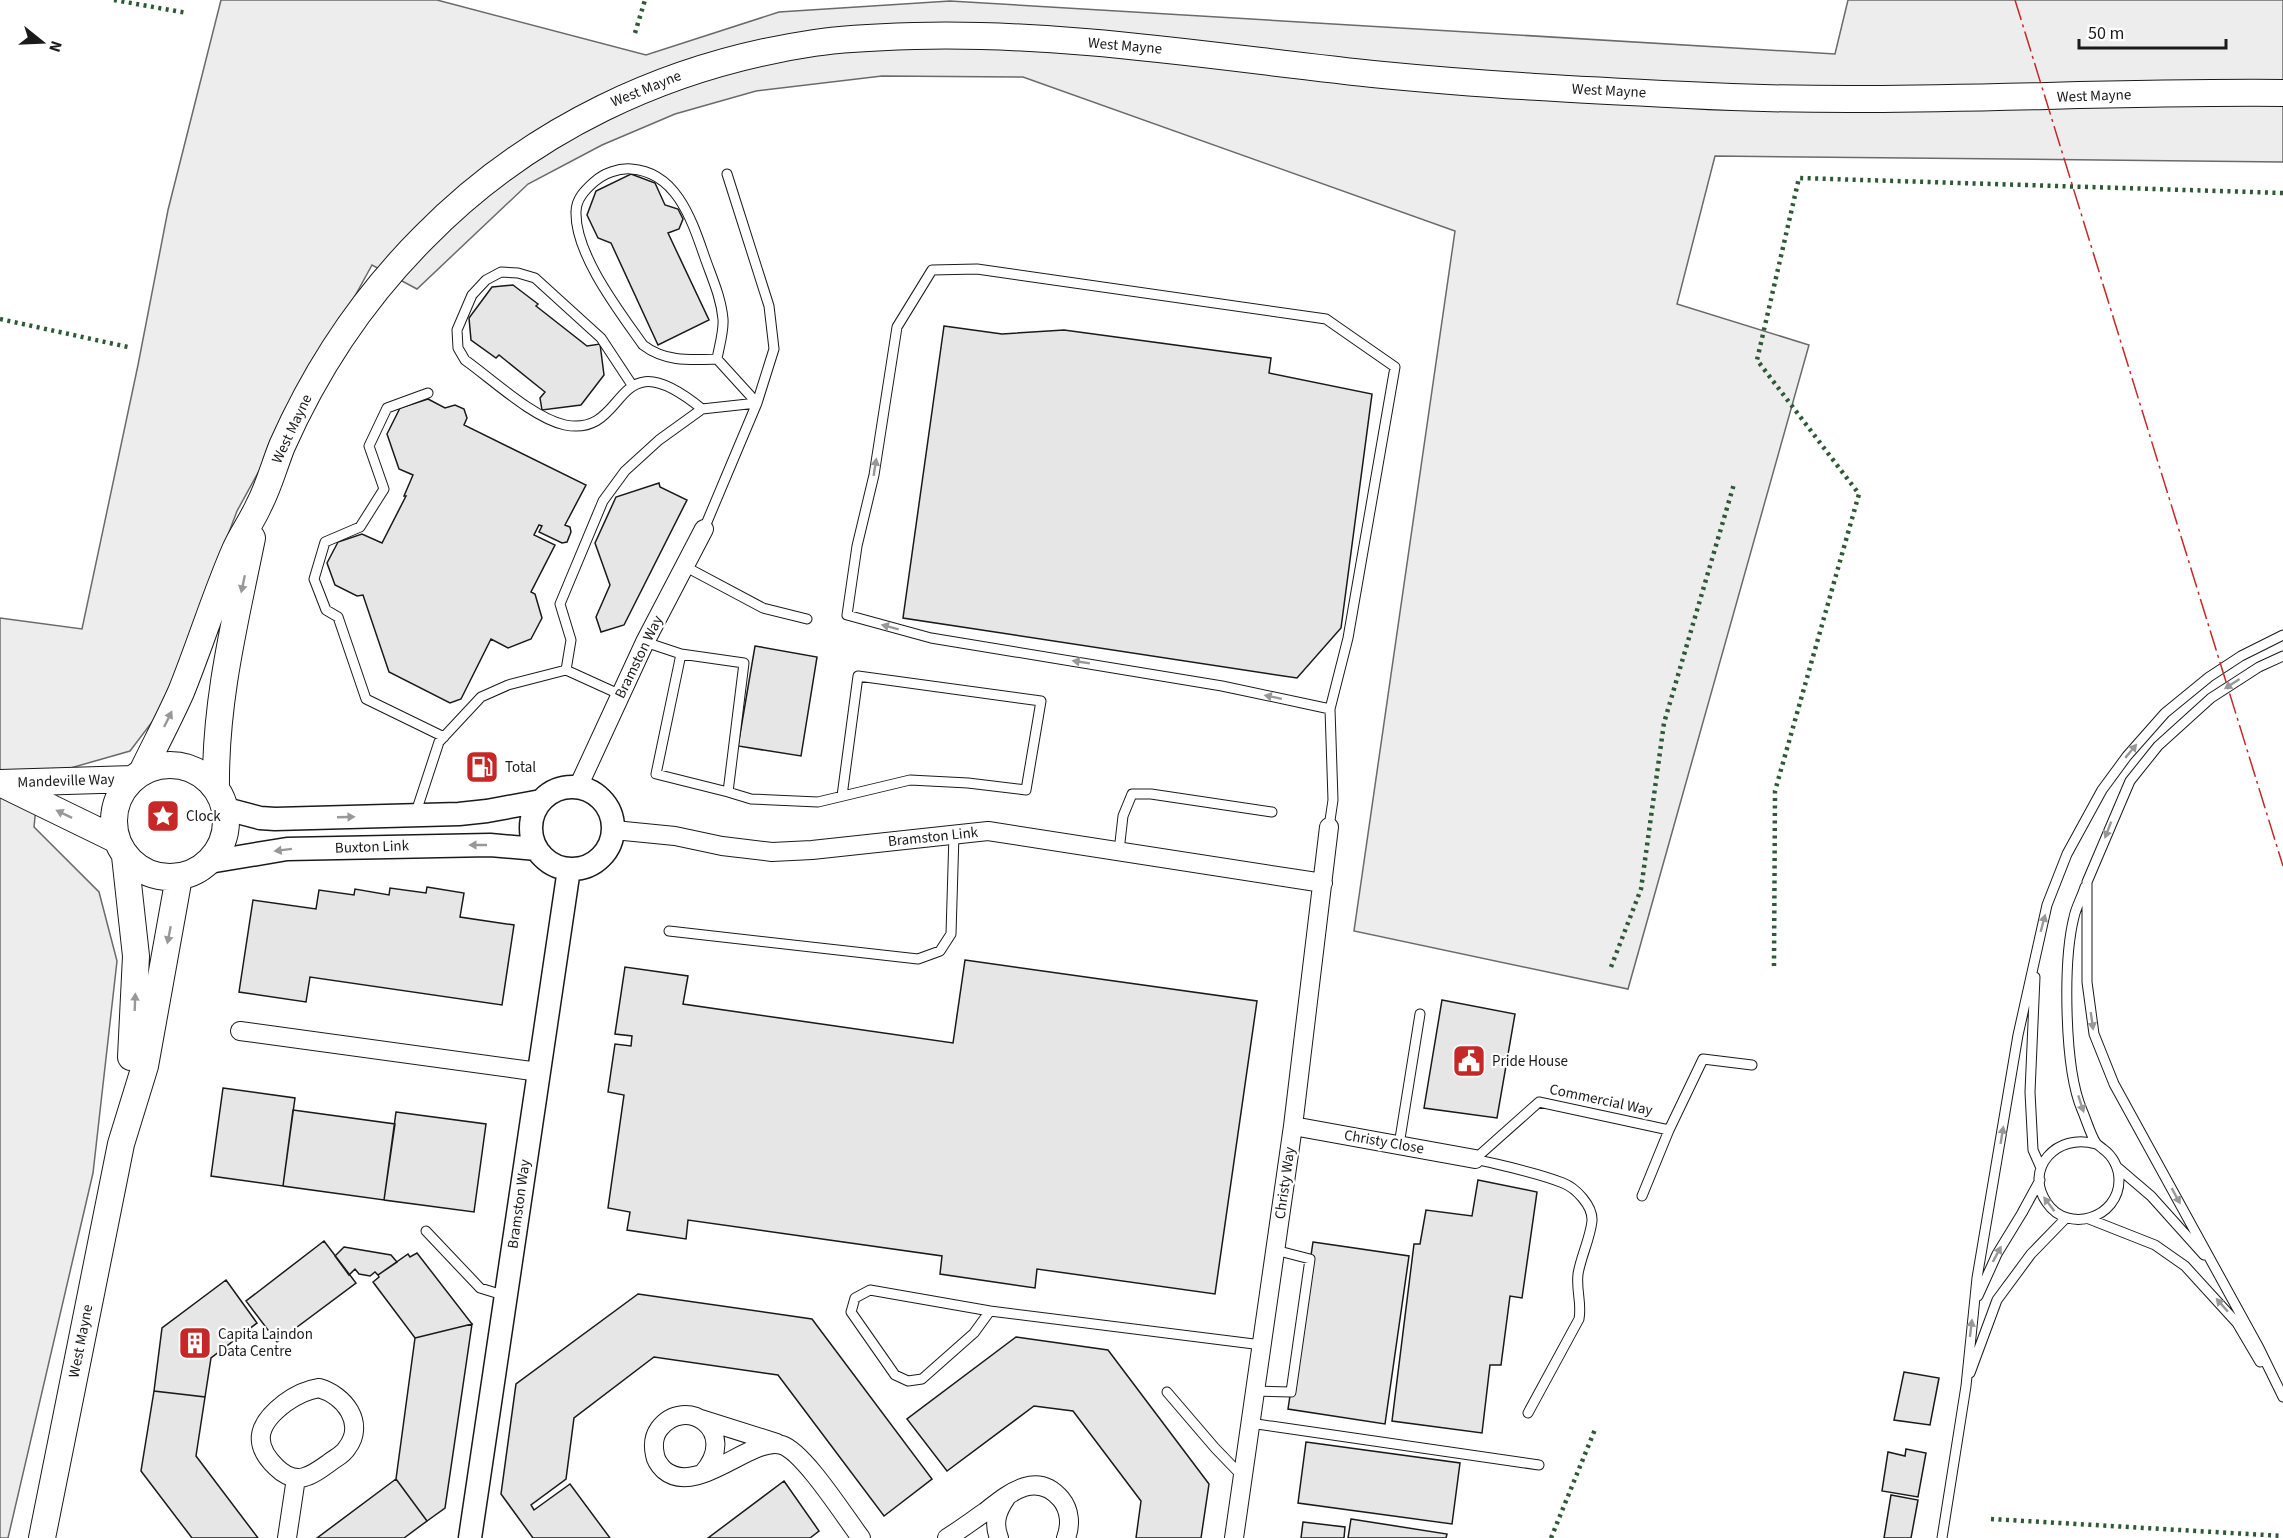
<svg xmlns="http://www.w3.org/2000/svg" width="2283" height="1538" font-family="'Source Sans 3',sans-serif">
<style>
.green{fill:#ededed;stroke:#6a6a6a;stroke-width:1.5}
.building{fill:#e6e6e6;stroke:#1a1a1a;stroke-width:1.5}
.lines{fill:none;stroke-linecap:round;stroke-linejoin:round}
.service-casing{stroke:#1a1a1a;stroke-width:11}
.minor-casing{stroke:#1a1a1a;stroke-width:20}
.tertiary-casing{stroke:#1a1a1a;stroke-width:25}
.secondary-casing{stroke:#1a1a1a;stroke-width:28}
.service{stroke:#fff;stroke-width:9}
.minor{stroke:#fff;stroke-width:18}
.tertiary{stroke:#fff;stroke-width:22}
.secondary{stroke:#fff;stroke-width:26}
.hedge{stroke:#2b5a34;stroke-width:4.5;stroke-dasharray:3 4.5;stroke-linecap:butt}
.power{stroke:#c62828;stroke-width:1.5;stroke-dasharray:21 4.5 3 4.5;stroke-linecap:butt}
.oneway{fill:#989898}
.labels{text-anchor:middle;dominant-baseline:central;stroke-width:4.5;stroke-linejoin:round;paint-order:stroke}
.street-label{font-size:15px;fill:#1a1a1a;stroke:#fff}
.poi-label{font-size:15px;fill:#1a1a1a;stroke:#fff;text-anchor:start}
</style>
<rect width="100%" height="100%" fill="#fff"/>
<path class="green" d="M 221,0 L 437,0 L 646,55 L 779,12 L 950,1 L 1835,54 L 1848,0 L 2283,0 L 2283,162 L 1715,156 L 1677,304 L 1809,345 L 1628,989 L 1354,931 L 1455,231 L 1023,77 L 882,76 L 756,91 L 675,114 L 602,145 L 528,184 L 417,289 L 372,265 L 237,511 L 162,709 L 130,751 L 39,777 L 34,827 L 99,892 L 117,961 L 93,1173 L 8,1538 L 0,1538 L 0,618 L 82,629 L 138,365 L 168,210 Z"/>
<path class="building" d="M 631,174 L 655,183 L 665,205 L 678,209 L 683,219 L 679,229 L 668,233 L 709,320 L 658,345 L 611,243 L 598,238 L 587,215 L 596,191 Z
M 513,285 L 538,304 L 536,306 L 587,346 L 600,344 L 604,375 L 581,405 L 542,410 L 540,398 L 545,392 L 499,355 L 496,358 L 471,340 L 469,318 L 492,287 Z
M 944,326 L 1002,334 L 1064,330 L 1271,358 L 1269,373 L 1372,394 L 1341,628 L 1297,678 L 903,618 Z
M 428,399 L 445,408 L 455,405 L 464,409 L 467,418 L 464,425 L 586,485 L 565,525 L 570,527 L 571,532 L 567,542 L 562,543 L 539,532 L 542,526 L 539,525 L 534,535 L 555,545 L 531,592 L 535,594 L 542,618 L 531,639 L 508,648 L 491,639 L 461,699 L 450,703 L 389,672 L 363,595 L 357,596 L 335,585 L 327,563 L 338,542 L 362,534 L 382,543 L 406,496 L 404,496 L 413,475 L 399,469 L 387,434 L 400,408 Z
M 659,483 L 660,487 L 687,500 L 624,625 L 601,632 L 596,617 L 610,585 L 595,543 L 616,497 Z
M 755,646 L 817,657 L 801,756 L 738,746 Z
M 427,887 L 464,893 L 460,917 L 514,925 L 502,1005 L 310,977 L 306,1002 L 239,992 L 253,900 L 316,909 L 319,890 L 354,895 L 355,889 L 389,895 L 390,888 L 426,893 Z
M 965,960 L 1257,1001 L 1215,1294 L 1037,1269 L 1035,1288 L 940,1274 L 942,1256 L 688,1220 L 686,1239 L 627,1230 L 630,1212 L 608,1208 L 624,1095 L 608,1092 L 615,1044 L 631,1046 L 632,1036 L 615,1034 L 625,967 L 688,976 L 683,1004 L 953,1043 Z
M 1442,1000 L 1515,1014 L 1497,1118 L 1424,1108 Z
M 223,1088 L 295,1098 L 283,1186 L 211,1176 Z
M 293,1110 L 395,1124 L 384,1200 L 283,1186 Z
M 396,1112 L 486,1124 L 474,1212 L 384,1200 Z
M 1478,1180 L 1537,1192 L 1522,1298 L 1510,1296 L 1501,1365 L 1490,1365 L 1482,1433 L 1392,1421 L 1414,1244 L 1420,1244 L 1426,1210 L 1472,1216 Z
M 324,1241 L 356,1283 L 277,1342 L 246,1301 Z
M 1313,1242 L 1409,1256 L 1385,1424 L 1288,1409 Z
M 344,1247 L 391,1255 L 397,1262 L 378,1275 L 375,1272 L 370,1276 L 359,1274 L 355,1269 L 349,1275 L 335,1256 Z
M 417,1253 L 472,1324 L 415,1338 L 373,1282 L 379,1277 L 378,1275 L 408,1254 L 410,1257 Z
M 226,1280 L 257,1323 L 211,1358 L 205,1397 L 154,1391 L 162,1328 Z
M 638,1294 L 812,1319 L 932,1479 L 884,1516 L 778,1375 L 654,1357 L 574,1418 L 566,1479 L 531,1505 L 534,1510 L 570,1484 L 610,1538 L 533,1538 L 501,1494 L 516,1384 Z
M 472,1324 L 445,1508 L 427,1521 L 396,1479 L 415,1338 Z
M 1016,1337 L 1108,1350 L 1209,1484 L 1201,1538 L 1136,1538 L 1141,1501 L 1073,1411 L 1034,1406 L 947,1471 L 907,1419 Z
M 1904,1372 L 1939,1378 L 1930,1425 L 1894,1420 Z
M 154,1391 L 205,1397 L 196,1456 L 258,1538 L 192,1538 L 141,1471 Z
M 1306,1442 L 1460,1463 L 1452,1524 L 1298,1503 Z
M 1906,1449 L 1926,1453 L 1918,1497 L 1882,1491 L 1888,1452 L 1905,1456 Z
M 396,1479 L 427,1521 L 404,1538 L 317,1538 Z
M 784,1481 L 819,1531 L 810,1538 L 708,1538 Z
M 1891,1495 L 1918,1500 L 1911,1538 L 1884,1538 Z
M 1351,1519 L 1447,1534 L 1446,1538 L 1348,1538 Z
M 1303,1522 L 1345,1527 L 1344,1538 L 1301,1538 Z"/>
<g class="lines">
<g class="service-casing">
<path id="service" d="M 632,385 L 601,338 L 535,278 L 518,273 L 501,272 L 486,280 L 472,295 L 457,330 L 458,348 L 465,360 C 493,380 533,418 565,425 C 631,438 610,334 702,409
M 428,393 L 387,408 L 369,446 L 384,489 L 360,527 L 325,542 L 314,579 L 326,610 L 338,617 L 366,699 L 444,737
M 704,529 L 757,403 L 717,359 C 690,360 665,362 643,345 C 619,311 575,254 576,212 C 576,199 585,190 594,182 C 604,173 619,168 631,169 C 677,172 692,221 705,258 C 712,278 721,297 723,319 C 724,331 719,347 717,359
M 686,567 L 763,608 L 807,619
M 645,642 L 681,654 L 744,663 L 728,792 L 656,774 L 681,654
M 2283,656 L 2259,667 L 2211,698 L 2158,746 L 2130,781 L 2087,882 L 2087,982 L 2094,1034 L 2114,1084 L 2259,1348 L 2283,1397
M 621,695 L 566,670 L 571,640 L 560,604 L 603,501 L 625,471 L 659,440 L 702,409 L 757,403 L 774,349 L 769,306 L 727,174
M 728,792 L 751,799 L 818,802 L 910,780 L 968,783 L 1026,790 L 1041,701 L 858,676 L 842,796
M 415,815 L 439,742 L 481,697 L 508,685 L 566,670
M 1329,827 L 1333,800 L 1330,709 L 1348,638 L 1395,367 L 1326,319 L 977,269 L 932,270 L 897,327 L 874,475 L 857,546 L 847,615 L 931,638 L 1222,686 L 1330,709
M 1119,851 L 1123,816 L 1132,794 L 1151,794 L 1272,812
M 2085,887 C 2082,897 2076,907 2074,917 C 2063,961 2064,1068 2082,1110 C 2086,1119 2091,1136 2096,1143 C 2097,1145 2101,1147 2103,1149 C 2113,1156 2119,1168 2119,1180 C 2119,1218 2068,1234 2047,1203 C 2023,1169 2057,1132 2096,1144
M 669,931 L 918,959 L 940,951 L 951,934 L 954,834
M 2035,977 L 2030,1092 L 2033,1150 L 2041,1168
M 1399,1145 L 1420,1014
M 1475,1159 C 1503,1166 1536,1172 1563,1183 C 1576,1188 1593,1206 1592,1221 C 1590,1239 1581,1256 1578,1274 C 1576,1291 1582,1303 1579,1319 L 1528,1413
M 1475,1159 L 1539,1102 L 1669,1130
M 2117,1167 L 2151,1196 L 2204,1255
M 1642,1196 L 1669,1130 L 1703,1059 L 1752,1065
M 2089,1219 L 2155,1245 L 2185,1266 L 2237,1323 L 2260,1362
M 426,1231 L 480,1288 L 506,1296
M 1978,1296 L 1997,1254 L 2022,1213 L 2040,1180
M 990,1311 L 870,1290 L 855,1298 L 851,1312 L 895,1375 L 908,1381 L 922,1379 L 974,1333 L 990,1311 L 1262,1345
M 1970,1373 L 1997,1300 L 2031,1254 L 2066,1218
M 1255,1391 L 1291,1392 L 1310,1259 L 1275,1250
M 1167,1392 L 1215,1448 L 1243,1477
M 1250,1423 L 1539,1465
M 1942,1538 L 1966,1386 L 1977,1278 L 2018,1035 L 2047,905 L 2067,854 L 2102,790 L 2127,756 L 2165,713 L 2209,677 L 2241,656 L 2283,635"/>
</g>
<g class="minor-casing">
<path id="minor" d="M 578,787 L 645,642 L 704,529
M 614,830 L 675,836 L 722,846 L 772,852 L 812,850 L 988,831 L 1323,883
M 240,1031 L 539,1072
M 1293,1126 L 1475,1159
M 319,1388 C 344,1395 366,1423 347,1448 C 343,1455 335,1458 329,1463 C 311,1476 296,1487 276,1467 C 250,1442 260,1422 285,1403 C 296,1395 306,1390 319,1388 Z
M 701,1419 L 777,1443
M 703,1473 C 740,1431 685,1394 659,1429 C 654,1436 653,1446 655,1455 C 656,1461 660,1466 664,1470 C 697,1498 752,1435 782,1445 C 804,1452 845,1517 861,1538
M 287,1538 L 296,1478
M 947,1538 C 960,1530 972,1521 985,1512 C 1007,1495 1036,1469 1061,1499 C 1070,1510 1071,1525 1066,1538
M 999,1538 C 993,1523 997,1511 1006,1498
M 1234,1538 L 1293,1126 L 1329,827"/>
</g>
<g class="tertiary-casing">
<path id="tertiary" d="M531 828a41 41 0 1 1 82 0a41 41 0 1 1-82 0Z
M 226,809 L 260,818 L 275,819 L 459,814 L 487,811 L 541,801
M 209,862 L 287,849 L 490,845 L 537,849
M 470,1538 L 569,869"/>
</g>
<g class="secondary-casing">
<path id="secondary" d="M114 821a56 56 0 1 1 112 0a56 56 0 1 1-112 0Z
M 142,772 C 155,745 169,719 181,692 C 200,645 215,596 235,550 C 242,534 252,521 259,505 C 269,486 274,466 282,446 C 316,369 364,297 424,237 C 529,130 666,65 814,43 C 847,38 882,37 915,36 C 1072,32 1227,59 1383,75 C 1484,85 1585,90 1687,95 C 1885,106 2084,91 2283,93
M 0,783 L 133,779
M 4,785 L 117,840
M 216,787 C 215,701 235,622 252,538
M 125,856 L 136,956 L 131,1057
M 42,1538 L 121,1144 L 145,1066 L 179,877"/>
</g>
<use href="#service" class="service"/>
<use href="#minor" class="minor"/>
<use href="#tertiary" class="tertiary"/>
<use href="#secondary" class="secondary"/>
<path class="hedge" d="M 114,0 L 187,13
M 635,33 L 645,0
M 0,319 L 128,347
M 1774,966 L 1775,791 L 1859,494 L 1757,360 L 1799,178 L 2283,193
M 1611,967 L 1641,889 L 1664,723 L 1734,484
M 1991,1519 L 2283,1536
M 1551,1538 L 1596,1427"/>
<path class="power" d="M 2015,0 L 2283,866"/>
</g>
<defs><path id="oneway-solid" d="M-6-.8H1V-3.2L6.5 0L1 3.2V.8H-6Z" transform="scale(1.5)"/></defs>
<g class="oneway">
<use href="#oneway-solid" transform="translate(875 467) rotate(-81)"/>
<use href="#oneway-solid" transform="translate(243 584) rotate(102)"/>
<use href="#oneway-solid" transform="translate(890 627) rotate(-165)"/>
<use href="#oneway-solid" transform="translate(1081 662) rotate(-171)"/>
<use href="#oneway-solid" transform="translate(2232 684) rotate(147)"/>
<use href="#oneway-solid" transform="translate(1273 697) rotate(-168)"/>
<use href="#oneway-solid" transform="translate(168 719) rotate(-64)"/>
<use href="#oneway-solid" transform="translate(2131 751) rotate(-50)"/>
<use href="#oneway-solid" transform="translate(64 814) rotate(-154)"/>
<use href="#oneway-solid" transform="translate(346 817) rotate(-2)"/>
<use href="#oneway-solid" transform="translate(2108 830) rotate(111)"/>
<use href="#oneway-solid" transform="translate(478 845) rotate(180)"/>
<use href="#oneway-solid" transform="translate(283 850) rotate(173)"/>
<use href="#oneway-solid" transform="translate(2043 923) rotate(-75)"/>
<use href="#oneway-solid" transform="translate(169 935) rotate(101)"/>
<use href="#oneway-solid" transform="translate(135 1002) rotate(-88)"/>
<use href="#oneway-solid" transform="translate(2092 1021) rotate(82)"/>
<use href="#oneway-solid" transform="translate(2081 1104) rotate(72)"/>
<use href="#oneway-solid" transform="translate(2002 1135) rotate(-81)"/>
<use href="#oneway-solid" transform="translate(2176 1196) rotate(61)"/>
<use href="#oneway-solid" transform="translate(2049 1204) rotate(-127)"/>
<use href="#oneway-solid" transform="translate(1997 1254) rotate(-62)"/>
<use href="#oneway-solid" transform="translate(2222 1305) rotate(-131)"/>
<use href="#oneway-solid" transform="translate(1971 1328) rotate(-83)"/>
</g>
<defs>
<g id="fuel-square" transform="scale(1.725)"><rect x="-9" y="-9" width="18" height="18" rx="4" fill="#c62828" stroke="#fff"/><path d="M-5.5-6h7V0h2V4h1.3V-2.5L3-4.5l.8-.8L6-3V5H2.5V1h-1V6h-7ZM-4.2-4.7v3.2H.2V-4.7Z" fill="#fff"/></g>
<g id="sight-square" transform="scale(1.725)"><rect x="-9" y="-9" width="18" height="18" rx="4" fill="#c62828" stroke="#fff"/><path d="M0-6L1.8-2.2L6-1.7L2.9 1.2L3.7 5.4L0 3.3L-3.7 5.4L-2.9 1.2L-6-1.7L-1.8-2.2Z" fill="#fff"/></g>
<g id="civic-square" transform="scale(1.725)"><rect x="-9" y="-9" width="18" height="18" rx="4" fill="#c62828" stroke="#fff"/><path d="M-.6-6.5H3V-4.5H.6V-3L4-1V1h2V6H-6V1h2V-1L-.6-3ZM-1.2 2.5V6h2.4V2.5Z" fill="#fff"/></g>
<g id="building-square" transform="scale(1.725)"><rect x="-9" y="-9" width="18" height="18" rx="4" fill="#c62828" stroke="#fff"/><path d="M-4-6H4V6H1V3H-1V6H-4ZM-2.5-4.3h1.7v1.8h-1.7ZM.8-4.3h1.7v1.8H.8ZM-2.5-1h1.7V.8h-1.7ZM.8-1h1.7V.8H.8Z" fill="#fff"/></g>
</defs>
<g fill-rule="evenodd">
<use href="#fuel-square" x="482" y="767"/>
<use href="#sight-square" x="163" y="816"/>
<use href="#civic-square" x="1469" y="1061"/>
<use href="#building-square" x="195" y="1343"/>
</g>
<g class="labels">
<g class="street-label">
<text transform="translate(1125 46) rotate(5)">West Mayne</text>
<text transform="translate(646 89) rotate(-22)">West Mayne</text>
<text transform="translate(1609 91) rotate(3)">West Mayne</text>
<text transform="translate(2094 96) rotate(-2)">West Mayne</text>
<text transform="translate(292 429) rotate(-65)">West Mayne</text>
<text transform="translate(639 657) rotate(-64)">Bramston Way</text>
<text transform="translate(66 781) rotate(-2)">Mandeville Way</text>
<text transform="translate(933 837) rotate(-6)">Bramston Link</text>
<text transform="translate(372 847) rotate(-2)">Buxton Link</text>
<text transform="translate(1601 1100) rotate(12)">Commercial Way</text>
<text transform="translate(1384 1142) rotate(10)">Christy Close</text>
<text transform="translate(1285 1183) rotate(-82)">Christy Way</text>
<text transform="translate(519 1204) rotate(-82)">Bramston Way</text>
<text transform="translate(81 1341) rotate(-79)">West Mayne</text>
</g>
<g class="poi-label">
<text x="505" y="767">Total</text>
<text x="186" y="816">Clock</text>
<text x="1492" y="1061">Pride House</text>
<text x="218" y="1334">Capita Laindon<tspan x="218" dy="17">Data Centre</tspan></text>
</g>
</g>
<g transform="translate(42 42) rotate(108)" stroke="#ffffff" stroke-width="4.5" paint-order="stroke">
<path d="M0-4.5L10 22L0 15L-10 22Z" fill="#1a1a1a"/>
<text y="-9" font-size="16" font-weight="bold" text-anchor="middle" fill="#1a1a1a">N</text>
</g>
<path d="M2079 39v9h147v-9" fill="none" stroke="#1a1a1a" stroke-width="3"/>
<text x="2088" y="39" font-size="18" fill="#1a1a1a" stroke="#ffffff" stroke-width="4.5" paint-order="stroke">50 m</text>
</svg>
